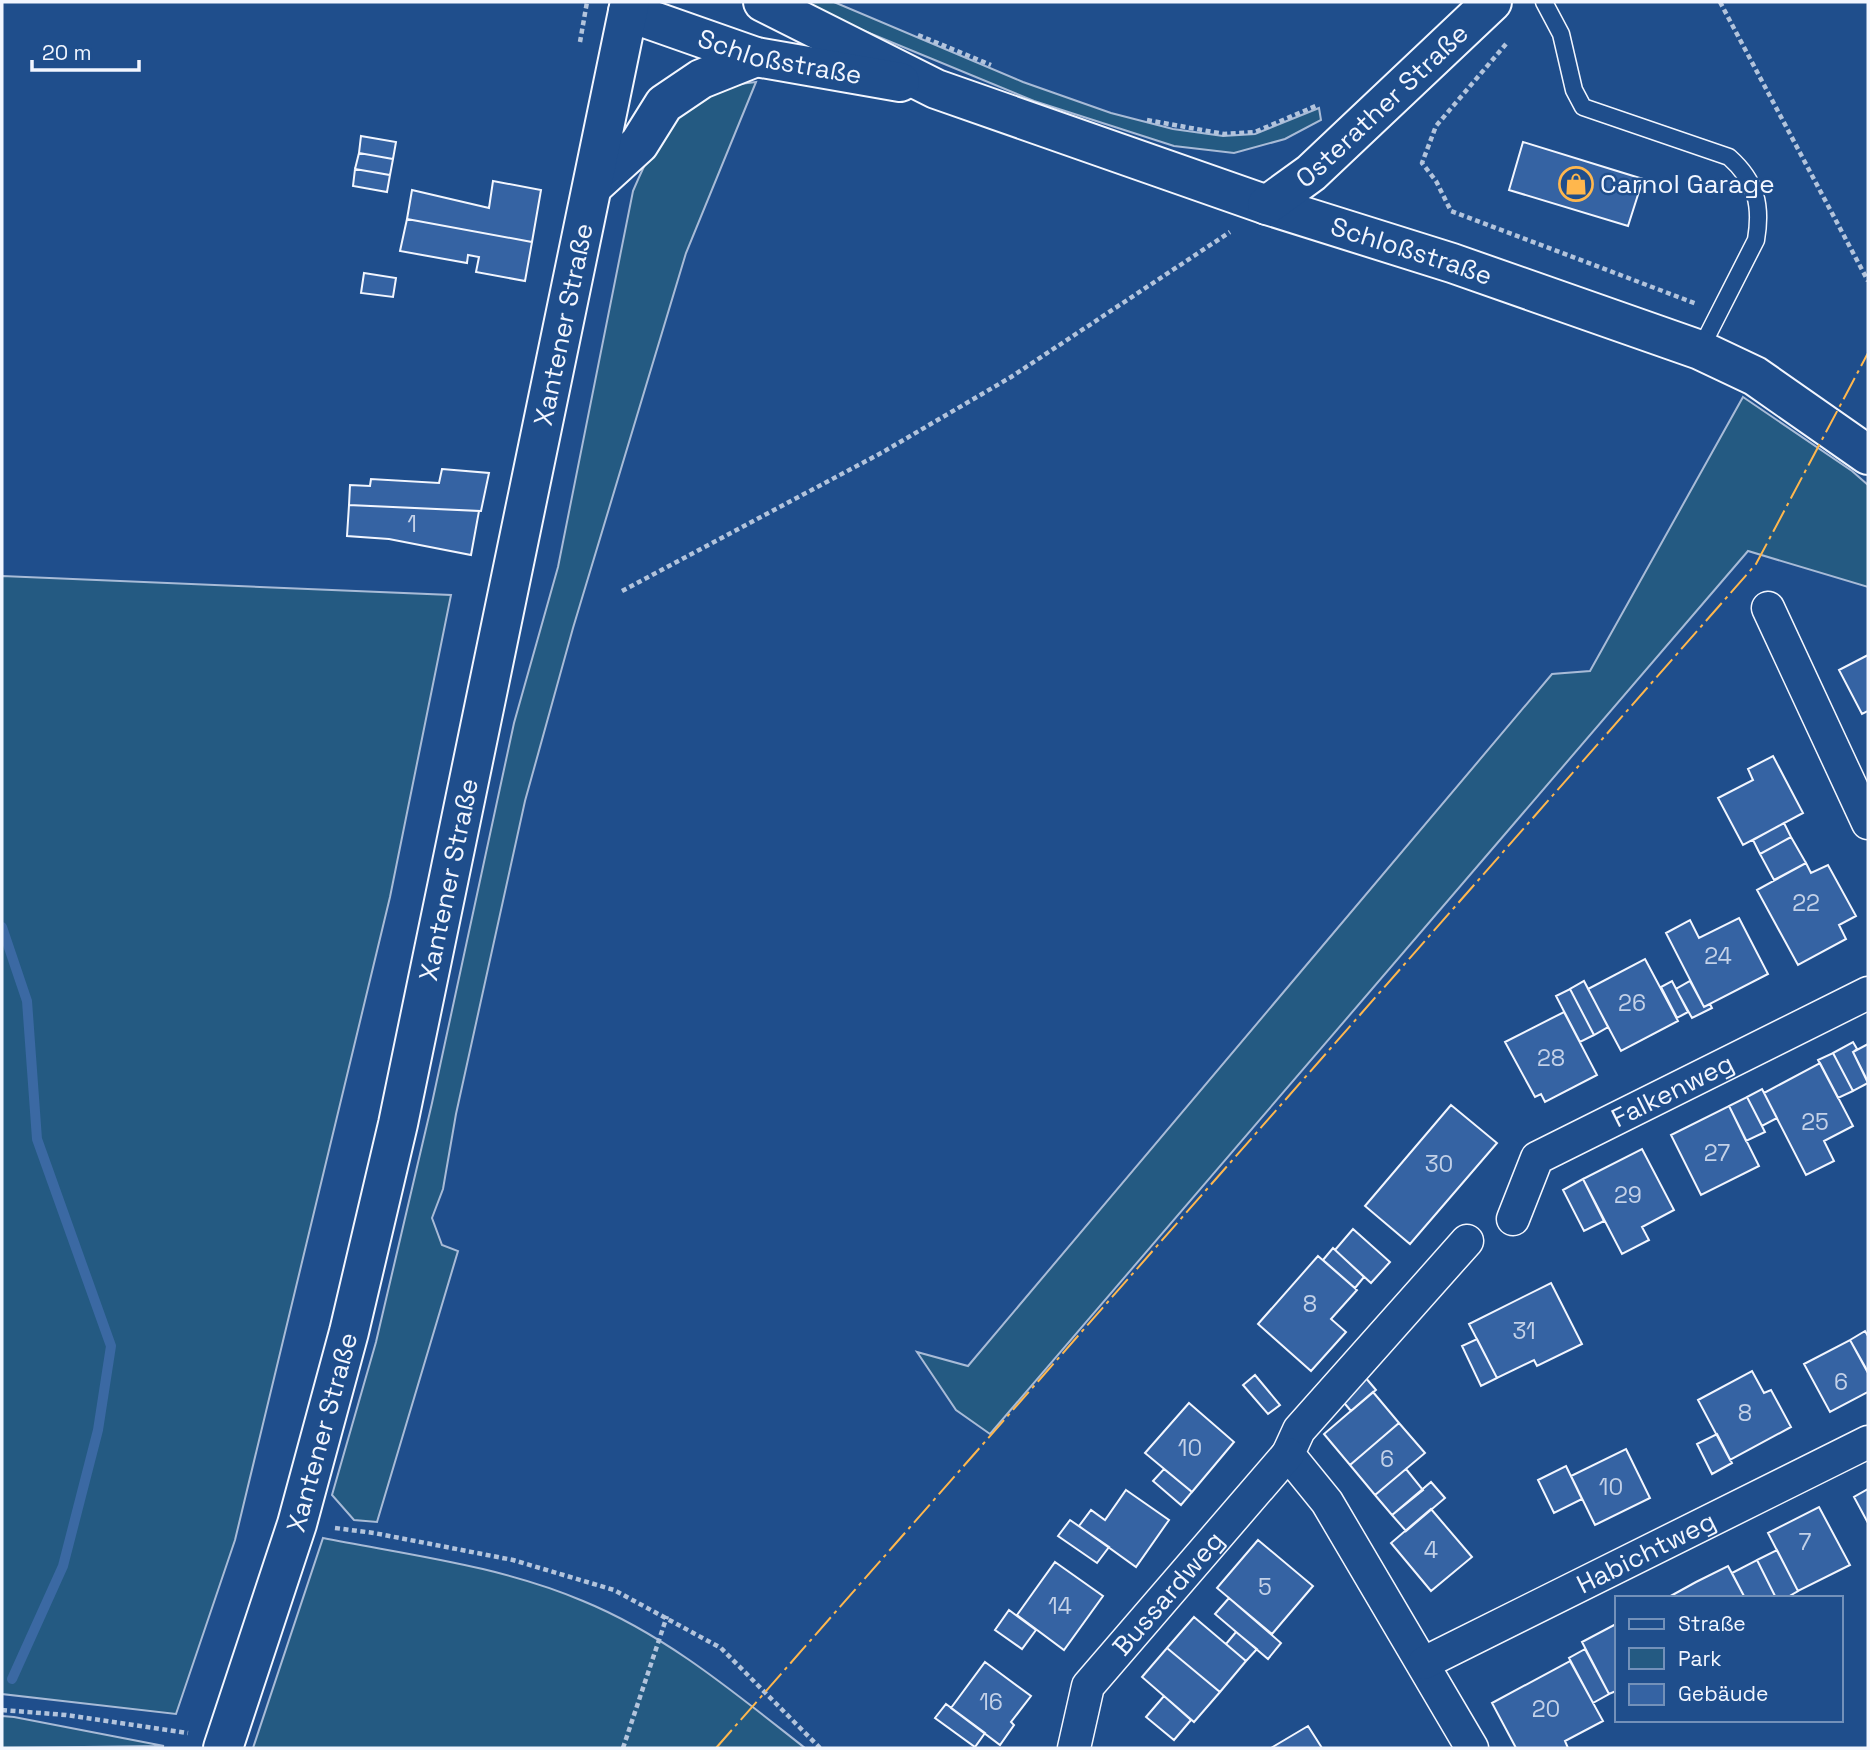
<svg xmlns="http://www.w3.org/2000/svg" width="1870" height="1750" font-family="'Space Grotesk',sans-serif">
<style>
.green{fill:#245a82;stroke:#a8bbd7;stroke-width:2}
.lines{fill:none;stroke-linecap:round;stroke-linejoin:round}
.stream{stroke:#3b69a3;stroke-width:10}
.building{fill:#3563a3;stroke:#f2f6ff;stroke-width:2}
.lane-casing{stroke:#f2f6ff;stroke-width:19}
.street-casing{stroke:#f2f6ff;stroke-width:35}
.secondary-casing{stroke:#f2f6ff;stroke-width:42}
.path{stroke:#b3c4dc;stroke-width:4.5;stroke-dasharray:5 3.5;stroke-linecap:butt}
.lane{stroke:#1f4e8c;stroke-width:16}
.street{stroke:#1f4e8c;stroke-width:32}
.secondary{stroke:#1f4e8c;stroke-width:38}
.power{stroke:#ffb74d;stroke-width:2;stroke-dasharray:24 5 3.5 5;stroke-linecap:butt}
.labels{text-anchor:middle;dominant-baseline:central;stroke-width:5;stroke-linejoin:round;paint-order:stroke}
.number-label{font-size:23px;fill:#c3d1e8}
.street-label{font-size:26px;fill:#f2f6ff;stroke:#1f4e8c}
.poi-label{font-size:26px;fill:#f2f6ff;stroke:#1f4e8c;text-anchor:start}
</style>
<rect width="100%" height="100%" fill="#1f4e8c"/>
<path class="green" d="M 794,2 L 834,2 L 1023,82 L 1111,113 L 1173,129 L 1223,136 L 1255,134 L 1319,108 L 1321,120 L 1285,139 L 1234,153 L 1174,146 L 1034,101 Z
M 756,82 L 686,253 L 573,628 L 525,801 L 456,1114 L 443,1189 L 432,1218 L 442,1245 L 458,1251 L 377,1522 L 354,1520 L 332,1495 L 376,1342 L 432,1103 L 514,723 L 558,567 L 633,191 C 659,130 683,89 756,82 Z
M 1743,397 L 1852,471 L 1868,485 L 1868,587 L 1748,551 L 990,1434 L 956,1410 L 917,1352 L 968,1366 L 1552,674 L 1590,671 Z
M 2,576 L 451,595 L 390,897 L 235,1540 L 176,1714 L 2,1694 Z
M 323,1538 C 409,1555 501,1566 583,1601 C 666,1635 735,1693 805,1748 L 253,1748 Z
M 2,1716 L 14,1717 L 164,1746 L 2,1748 Z"/>
<g class="lines">
<path class="stream" d="M 2,927 L 27,1001 L 37,1139 L 111,1346 L 98,1430 L 63,1566 L 12,1679"/>
</g>
<path class="building" d="M 361,136 L 396,142 L 393,159 L 359,153 Z
M 1523,142 L 1643,179 L 1628,226 L 1509,190 Z
M 359,153 L 393,159 L 390,175 L 355,169 Z
M 355,169 L 390,175 L 387,192 L 353,186 Z
M 493,181 L 541,190 L 532,242 L 407,219 L 412,190 L 489,208 Z
M 407,219 L 532,242 L 525,281 L 476,272 L 479,257 L 468,255 L 467,263 L 400,251 Z
M 364,273 L 396,278 L 393,297 L 361,293 Z
M 442,469 L 489,473 L 481,511 L 349,505 L 350,485 L 370,486 L 371,479 L 439,483 Z
M 349,505 L 479,511 L 471,555 L 389,539 L 347,536 Z
M 1868,655 L 1868,711 L 1862,714 L 1839,670 Z
M 1773,756 L 1803,813 L 1743,845 L 1718,798 L 1753,780 L 1748,769 Z
M 1784,823 L 1791,837 L 1760,854 L 1753,840 Z
M 1791,837 L 1806,863 L 1774,880 L 1760,854 Z
M 1806,863 L 1811,873 L 1828,865 L 1856,916 L 1839,925 L 1846,939 L 1798,965 L 1757,890 Z
M 1739,918 L 1768,974 L 1704,1007 L 1666,933 L 1690,920 L 1699,938 Z
M 1645,959 L 1678,1021 L 1621,1051 L 1588,989 Z
M 1584,981 L 1608,1027 L 1594,1035 L 1570,989 Z
M 1672,981 L 1688,1012 L 1677,1018 L 1661,987 Z
M 1690,981 L 1704,1007 L 1710,1004 L 1712,1008 L 1692,1018 L 1676,989 Z
M 1570,989 L 1594,1035 L 1580,1042 L 1556,996 Z
M 1564,1012 L 1597,1075 L 1545,1102 L 1541,1094 L 1535,1097 L 1505,1042 Z
M 1853,1042 L 1857,1049 L 1853,1052 L 1868,1083 L 1853,1091 L 1833,1053 Z
M 1868,1044 L 1868,1082 L 1853,1052 Z
M 1833,1053 L 1853,1091 L 1838,1098 L 1818,1060 Z
M 1820,1063 L 1853,1126 L 1824,1141 L 1834,1161 L 1806,1175 L 1764,1093 Z
M 1762,1089 L 1777,1118 L 1762,1126 L 1747,1097 Z
M 1747,1097 L 1765,1132 L 1746,1141 L 1729,1106 Z
M 1451,1105 L 1497,1143 L 1410,1244 L 1365,1206 Z
M 1729,1106 L 1759,1166 L 1701,1195 L 1671,1135 Z
M 1642,1149 L 1674,1210 L 1642,1227 L 1649,1240 L 1622,1254 L 1583,1179 Z
M 1583,1179 L 1604,1221 L 1584,1231 L 1563,1190 Z
M 1353,1229 L 1390,1262 L 1371,1283 L 1335,1250 Z
M 1333,1248 L 1364,1277 L 1355,1288 L 1323,1260 Z
M 1318,1256 L 1357,1290 L 1331,1319 L 1346,1332 L 1311,1371 L 1258,1324 Z
M 1551,1283 L 1582,1344 L 1537,1366 L 1534,1360 L 1497,1378 L 1469,1324 Z
M 1865,1331 L 1868,1336 L 1868,1372 L 1850,1340 Z
M 1477,1339 L 1497,1378 L 1481,1386 L 1462,1346 Z
M 1850,1340 L 1868,1373 L 1868,1392 L 1830,1412 L 1804,1364 Z
M 1752,1371 L 1764,1393 L 1771,1390 L 1791,1427 L 1730,1460 L 1698,1400 Z
M 1255,1375 L 1280,1405 L 1268,1414 L 1243,1385 Z
M 1365,1377 L 1376,1390 L 1351,1411 L 1340,1398 Z
M 1373,1392 L 1399,1423 L 1350,1465 L 1324,1434 Z
M 1189,1403 L 1234,1442 L 1192,1492 L 1145,1453 Z
M 1399,1423 L 1425,1453 L 1375,1495 L 1350,1465 Z
M 1717,1434 L 1732,1463 L 1712,1474 L 1697,1444 Z
M 1626,1449 L 1650,1498 L 1595,1525 L 1571,1476 Z
M 1566,1466 L 1582,1499 L 1554,1513 L 1538,1480 Z
M 1164,1469 L 1192,1492 L 1181,1505 L 1153,1481 Z
M 1406,1469 L 1423,1490 L 1392,1515 L 1375,1495 Z
M 1431,1482 L 1445,1498 L 1406,1531 L 1392,1515 Z
M 1868,1489 L 1868,1523 L 1854,1497 Z
M 1126,1490 L 1169,1520 L 1136,1567 L 1079,1526 L 1091,1510 L 1105,1520 Z
M 1819,1507 L 1850,1565 L 1798,1591 L 1768,1533 Z
M 1431,1509 L 1472,1557 L 1431,1591 L 1391,1543 Z
M 1070,1520 L 1109,1547 L 1097,1563 L 1058,1536 Z
M 1258,1540 L 1313,1586 L 1272,1634 L 1217,1588 Z
M 1777,1550 L 1798,1591 L 1786,1598 L 1776,1598 L 1757,1560 Z
M 1757,1560 L 1776,1598 L 1745,1598 L 1732,1573 Z
M 1055,1562 L 1103,1596 L 1064,1650 L 1017,1615 Z
M 1728,1566 L 1745,1598 L 1667,1598 L 1696,1582 Z
M 1229,1598 L 1281,1643 L 1268,1659 L 1215,1614 Z
M 1009,1610 L 1036,1630 L 1022,1649 L 995,1630 Z
M 1194,1617 L 1246,1661 L 1220,1692 L 1167,1648 Z
M 1616,1624 L 1616,1691 L 1609,1694 L 1582,1642 Z
M 1236,1632 L 1257,1649 L 1246,1661 L 1226,1644 Z
M 1167,1648 L 1220,1692 L 1194,1722 L 1142,1677 Z
M 1585,1649 L 1609,1694 L 1593,1703 L 1569,1658 Z
M 1570,1661 L 1603,1721 L 1565,1741 L 1568,1748 L 1516,1748 L 1492,1703 Z
M 985,1662 L 1031,1696 L 1011,1722 L 1014,1725 L 1000,1745 L 951,1708 Z
M 1164,1696 L 1191,1720 L 1174,1740 L 1146,1717 Z
M 946,1704 L 985,1733 L 975,1747 L 935,1718 Z
M 1308,1726 L 1322,1748 L 1271,1748 Z"/>
<g class="lines">
<g class="lane-casing">
<path id="lane" d="M 1544,2 L 1561,34 L 1574,90 L 1583,107 L 1729,157 C 1756,181 1762,205 1756,240 L 1700,350"/>
</g>
<g class="street-casing">
<g id="street">
<path d="M 1768,608 L 1868,823"/>
<path id="s1" d="M 1513,1219 L 1537,1158 L 1868,993"/>
<path d="M 1467,1241 L 1299,1430 L 1288,1454 L 1327,1502 L 1472,1748"/>
<path id="s2" d="M 1424,1663 L 1868,1442"/>
<path id="s3" d="M 1074,1748 L 1088,1686 L 1288,1454"/>
</g>
</g>
<g class="secondary-casing">
<g id="secondary">
<path id="s4" d="M 763,2 L 936,89 L 1267,205 L 1452,263 L 1700,350 L 1755,376 L 1868,455"/>
<path id="s5" d="M 628,12 L 756,57 L 900,82"/>
<path d="M 594,185 L 639,144 L 664,104 L 701,79 L 756,57"/>
<path id="s6" d="M 1267,205 L 1311,173 L 1492,2"/>
<path id="s7" d="M 223,1748 L 297,1524 L 349,1332 L 398,1124 L 630,2"/>
</g>
</g>
<path class="path" d="M 1720,2 L 1868,281
M 918,35 L 991,65
M 580,42 L 587,2
M 1506,44 L 1436,126 L 1422,163 L 1436,181 L 1451,211 L 1697,304
M 1147,120 L 1224,134 L 1255,132 L 1318,105
M 622,591 L 883,452 L 1011,377 L 1230,232
M 335,1528 L 374,1533 L 513,1560 L 614,1590 L 721,1648 L 820,1748
M 2,1710 L 66,1715 L 188,1733
M 623,1748 L 667,1616"/>
<use href="#lane" class="lane"/>
<use href="#street" class="street"/>
<use href="#secondary" class="secondary"/>
<path class="power" d="M 716,1748 L 1756,564 L 1868,353"/>
</g>
<defs>
<g id="shop-ring" transform="scale(1.75)"><circle r="9.5" fill="#1f4e8c" stroke="#ffb74d" stroke-width="1.5"/><path d="M-5-2.5h2.3a2.7 3.5 0 0 1 5.4 0H5L5.5 6h-11ZM-1.5-2.5h3a1.5 2.3 0 0 0-3 0Z" fill="#ffb74d"/></g>
</defs>
<g fill-rule="evenodd">
<use href="#shop-ring" x="1576" y="184"/>
</g>
<g class="labels">
<g class="number-label">
<text x="412" y="524">1</text>
<text x="1806" y="903">22</text>
<text x="1718" y="956">24</text>
<text x="1632" y="1003">26</text>
<text x="1551" y="1058">28</text>
<text x="1815" y="1122">25</text>
<text x="1717" y="1153">27</text>
<text x="1439" y="1164">30</text>
<text x="1628" y="1195">29</text>
<text x="1310" y="1304">8</text>
<text x="1524" y="1331">31</text>
<text x="1841" y="1382">6</text>
<text x="1745" y="1413">8</text>
<text x="1190" y="1448">10</text>
<text x="1387" y="1459">6</text>
<text x="1611" y="1487">10</text>
<text x="1805" y="1542">7</text>
<text x="1431" y="1550">4</text>
<text x="1265" y="1587">5</text>
<text x="1060" y="1606">14</text>
<text x="991" y="1702">16</text>
<text x="1546" y="1709">20</text>
</g>
<g class="street-label">
<text stroke="none"><textPath href="#s5" startOffset="159">Schloßstraße</textPath></text>
<text stroke="none"><textPath href="#s6" startOffset="152">Osterather Straße</textPath></text>
<text stroke="none"><textPath href="#s4" startOffset="696">Schloßstraße</textPath></text>
<text stroke="none"><textPath href="#s7" startOffset="1465">Xantener Straße</textPath></text>
<text stroke="none"><textPath href="#s7" startOffset="898">Xantener Straße</textPath></text>
<text stroke="none"><textPath href="#s1" startOffset="217">Falkenweg</textPath></text>
<text stroke="none"><textPath href="#s7" startOffset="331">Xantener Straße</textPath></text>
<text stroke="none"><textPath href="#s2" startOffset="248">Habichtweg</textPath></text>
<text stroke="none"><textPath href="#s3" startOffset="186">Bussardweg</textPath></text>
</g>
<g class="poi-label">
<text x="1600" y="184">Carnol Garage</text>
</g>
</g>
<rect width="1870" height="1750" fill="none" stroke="#f2f6ff" stroke-width="7"/>
<rect x="1615" y="1596" width="228" height="126" fill="#1f4e8c" stroke="#7391ba" stroke-width="2"/>
<rect x="1629" y="1619" width="35" height="10" fill="#1f4e8c" stroke="#7391ba" stroke-width="2"/>
<text x="1678" y="1631" font-size="21" fill="#f2f6ff">Straße</text>
<rect x="1629" y="1648" width="35" height="21" fill="#245a82" stroke="#7391ba" stroke-width="2"/>
<text x="1678" y="1666" font-size="21" fill="#f2f6ff">Park</text>
<rect x="1629" y="1684" width="35" height="21" fill="#3563a3" stroke="#7391ba" stroke-width="2"/>
<text x="1678" y="1701" font-size="21" fill="#f2f6ff">Gebäude</text>
<path d="M32 60v10h107v-10" fill="none" stroke="#f2f6ff" stroke-width="3.5"/>
<text x="42" y="60" font-size="21" fill="#f2f6ff" stroke="#1f4e8c" stroke-width="5" paint-order="stroke">20 m</text>
</svg>
